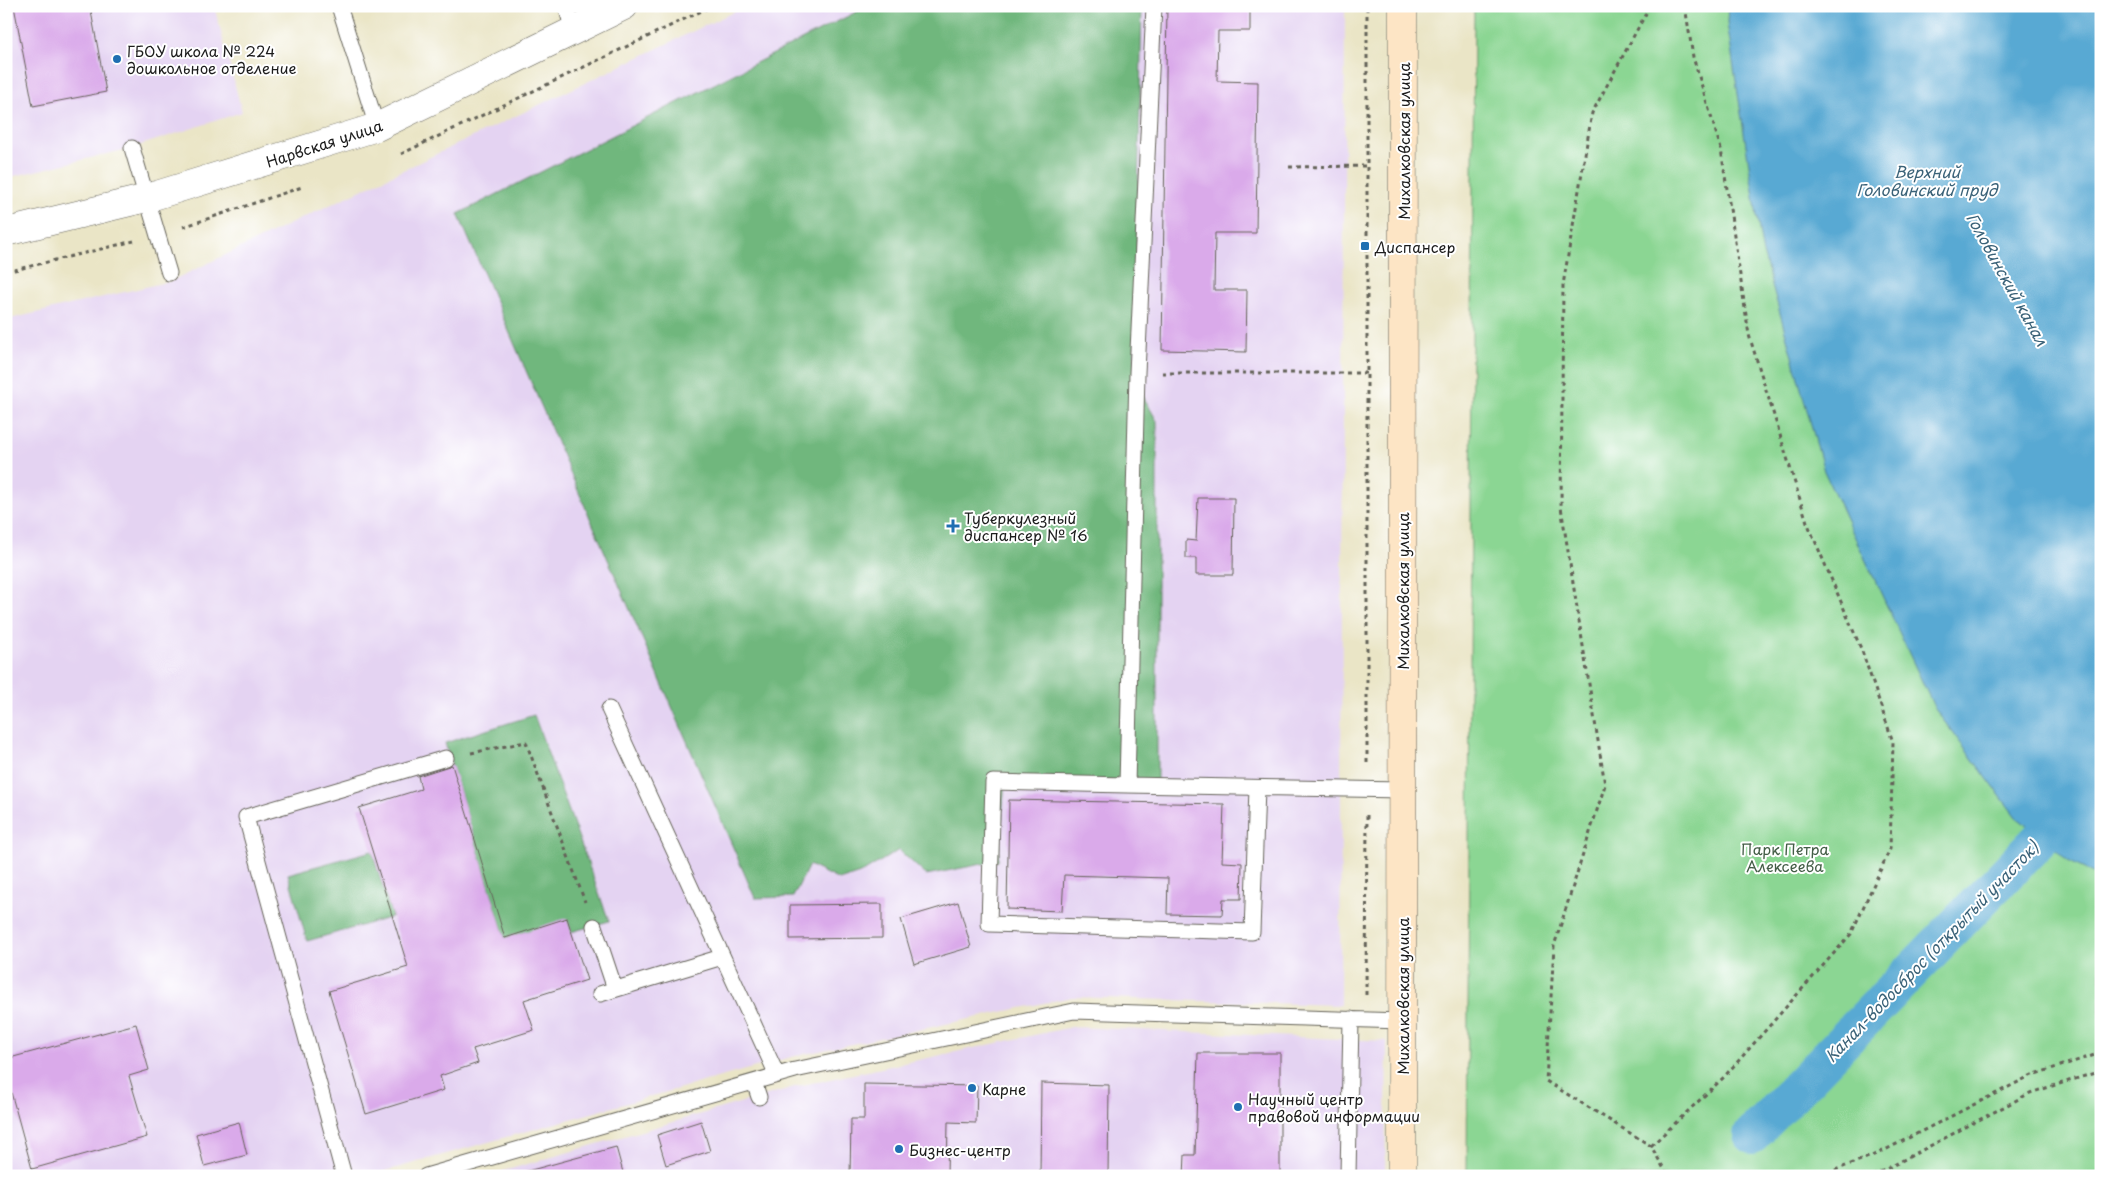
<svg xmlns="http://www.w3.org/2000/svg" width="2107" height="1182" font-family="'Playpen Sans',sans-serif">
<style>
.built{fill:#e4d3f2}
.green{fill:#8bd693;stroke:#547958}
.forest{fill:#70b77d;stroke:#466a4c}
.water{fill:#59a9d3;stroke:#3a6278}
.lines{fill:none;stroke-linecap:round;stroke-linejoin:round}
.canal{stroke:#59a9d3;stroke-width:38}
.building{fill:#daaaea}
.lane-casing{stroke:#646258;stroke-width:17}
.street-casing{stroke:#646258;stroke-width:29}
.secondary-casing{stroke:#646258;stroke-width:29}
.path{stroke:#646258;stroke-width:3;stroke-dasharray:4 4;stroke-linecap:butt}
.lane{stroke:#fff;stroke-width:15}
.street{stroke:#fff;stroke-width:28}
.secondary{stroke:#fde5c5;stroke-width:28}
.poi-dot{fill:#1f6fb2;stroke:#fff;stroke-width:2}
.labels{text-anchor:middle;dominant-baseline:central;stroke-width:4;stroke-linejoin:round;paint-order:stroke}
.poi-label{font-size:15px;fill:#1c1c1c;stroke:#fff;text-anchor:start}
.street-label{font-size:15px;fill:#1c1c1c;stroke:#fff}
.park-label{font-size:15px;fill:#435d46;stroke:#fff}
.water-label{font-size:16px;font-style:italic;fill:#3a6278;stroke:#fff}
</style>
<rect width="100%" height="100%" fill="#fff"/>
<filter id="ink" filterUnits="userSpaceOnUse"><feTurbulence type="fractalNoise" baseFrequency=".02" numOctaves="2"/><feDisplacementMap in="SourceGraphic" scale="10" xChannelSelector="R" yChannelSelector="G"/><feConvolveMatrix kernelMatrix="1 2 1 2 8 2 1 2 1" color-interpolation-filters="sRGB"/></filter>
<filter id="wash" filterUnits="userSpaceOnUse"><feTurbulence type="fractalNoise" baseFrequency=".0096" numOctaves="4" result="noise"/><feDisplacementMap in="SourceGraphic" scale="20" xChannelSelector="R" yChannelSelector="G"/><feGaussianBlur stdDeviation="1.12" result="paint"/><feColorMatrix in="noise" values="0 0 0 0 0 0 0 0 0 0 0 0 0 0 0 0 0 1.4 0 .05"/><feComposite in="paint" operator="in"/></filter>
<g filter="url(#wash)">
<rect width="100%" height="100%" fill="#eae5c6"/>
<path class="built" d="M 6,6 L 214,6 L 242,112 L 132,148 L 6,178 Z
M 746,6 L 1345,6 L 1340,1005 L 1072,997 L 791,1057 L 368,1176 L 6,1176 L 6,320 L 171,281 Z
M 1072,1027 L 1387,1041 L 1385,1176 L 486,1176 L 798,1086 Z"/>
<path class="green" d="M 1474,6 L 2101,6 L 2101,1176 L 1467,1176 Z"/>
<path class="forest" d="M 868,6 L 1142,6 L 1134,380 L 1157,421 L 1157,781 L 1005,782 L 998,861 L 926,875 L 899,850 L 863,872 L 839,880 L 809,865 L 793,897 L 755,898 L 458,214 Z
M 534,715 L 609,921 L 571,932 L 567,919 L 505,938 L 445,743 Z
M 372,851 L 392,917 L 307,941 L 288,874 Z"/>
<path class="water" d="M 1728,6 L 2101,6 L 2101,877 L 2068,861 L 2042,837 L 2016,817 L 1935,709 L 1824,471 L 1762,249 L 1727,23 Z"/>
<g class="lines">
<path class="canal" d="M 1752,1135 L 2042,837 L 2101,761"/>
</g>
<g id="blocks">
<path class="building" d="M 14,6 L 90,6 L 106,92 L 33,106 Z
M 1167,6 L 1250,6 L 1250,31 L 1218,31 L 1217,81 L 1258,82 L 1256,233 L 1215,233 L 1214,290 L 1247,290 L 1246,352 L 1162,350 Z
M 1198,498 L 1234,498 L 1233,575 L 1196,575 L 1196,558 L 1186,558 L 1186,540 L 1196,541 Z
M 452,765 L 505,938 L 567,918 L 587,980 L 524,1000 L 534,1030 L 473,1049 L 478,1063 L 440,1076 L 444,1090 L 366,1114 L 329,991 L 408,967 L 359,808 L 421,789 L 418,776 Z
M 1009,800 L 1224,804 L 1222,862 L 1242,863 L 1241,899 L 1223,899 L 1222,915 L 1167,914 L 1168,878 L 1064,875 L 1062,911 L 1007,909 Z
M 958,902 L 971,947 L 914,964 L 901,919 Z
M 882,904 L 882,938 L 790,939 L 790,905 Z
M 136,1024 L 149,1070 L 129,1076 L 147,1137 L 32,1169 L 6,1074 L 6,1059 Z
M 1198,1053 L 1280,1053 L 1280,1176 L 1184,1176 L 1185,1155 L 1195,1155 Z
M 1041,1083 L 1109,1085 L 1108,1176 L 1040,1176 Z
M 864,1084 L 977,1086 L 976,1123 L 948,1122 L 947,1176 L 850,1176 L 851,1119 L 864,1119 Z
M 701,1121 L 710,1151 L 666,1165 L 657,1135 Z
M 239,1122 L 247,1155 L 204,1166 L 196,1134 Z
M 616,1147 L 624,1176 L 513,1176 L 513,1175 Z"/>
</g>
</g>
<g filter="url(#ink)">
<use href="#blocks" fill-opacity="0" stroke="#646258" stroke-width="1"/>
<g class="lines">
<g class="lane-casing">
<path id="lane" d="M 339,6 L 377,127
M 566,6 L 573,31
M 1154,6 L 1137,373 L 1127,785 L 1402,790
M 132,148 L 169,273
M 609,709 L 777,1075
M 1127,785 L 993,782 L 989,924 L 1252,932 L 1257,788
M 594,926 L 615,989
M 600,994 L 722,957
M 754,1082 L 759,1097
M 344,1176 L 246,817 L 446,758
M 426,1176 L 795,1070 L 1074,1011 L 1402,1021
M 1348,1176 L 1351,1019"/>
</g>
<g class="street-casing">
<path id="street" d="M 6,232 L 147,198 L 377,127 L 624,6"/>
</g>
<g class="secondary-casing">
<path id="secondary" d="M 1402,1176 L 1403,6"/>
</g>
<path class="path" d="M 1650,6 L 1592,113 L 1563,285 L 1561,507 L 1605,785 L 1554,946 L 1546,1081 L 1651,1146 L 1668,1176
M 401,154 L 712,6
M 1289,167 L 1367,166
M 183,227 L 302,187
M 6,272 L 134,241
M 1162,373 L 1367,373
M 471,753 L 526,742 L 585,902
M 1367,763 L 1367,6
M 1366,995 L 1367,814
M 1651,1146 L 1724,1077 L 1851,934 L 1890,849 L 1893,742 L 1862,651 L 1807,522 L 1749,335 L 1721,149 L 1693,57 L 1685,6
M 1820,1176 L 1879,1153 L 2032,1075 L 2101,1053
M 1873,1176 L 2030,1093 L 2101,1071"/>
<use href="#lane" class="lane"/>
<use href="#street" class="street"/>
<use href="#secondary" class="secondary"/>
</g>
</g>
<g class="poi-dot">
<circle cx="117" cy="59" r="5"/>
<rect x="1360" y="241" width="10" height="10" rx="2.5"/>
<path d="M950.5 518.5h5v5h5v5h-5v5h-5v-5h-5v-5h5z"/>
<circle cx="972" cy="1088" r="5"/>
<circle cx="1238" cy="1107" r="5"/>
<circle cx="899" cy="1149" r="5"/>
</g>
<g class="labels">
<g class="poi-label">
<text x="127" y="50">ГБОУ школа № 224<tspan x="127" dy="17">дошкольное отделение</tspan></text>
<text x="1375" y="246">Диспансер</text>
<text x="964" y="517">Туберкулезный<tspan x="964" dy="17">диспансер № 16</tspan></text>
<text x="982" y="1088">Карне</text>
<text x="1248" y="1098">Научный центр<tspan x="1248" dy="17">правовой информации</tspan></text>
<text x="909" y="1149">Бизнес-центр</text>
</g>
<g class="street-label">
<text transform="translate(1403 141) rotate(-90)">Михалковская улица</text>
<text transform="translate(324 143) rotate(-18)">Нарвская улица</text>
<text transform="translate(1402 591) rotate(-90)">Михалковская улица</text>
<text transform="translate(1402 996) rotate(-90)">Михалковская улица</text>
</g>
<g class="park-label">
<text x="1785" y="848">Парк Петра<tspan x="1785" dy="17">Алексеева</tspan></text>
</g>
<g class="water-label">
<text x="1927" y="171">Верхний<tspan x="1927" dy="18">Головинский пруд</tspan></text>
<text transform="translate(2008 279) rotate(61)">Головинский канал</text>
<text transform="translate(1931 951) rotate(-46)">Канал-водосброс (открытый участок)</text>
</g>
</g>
<rect width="2107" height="1182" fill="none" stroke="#fff" stroke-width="25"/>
</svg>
